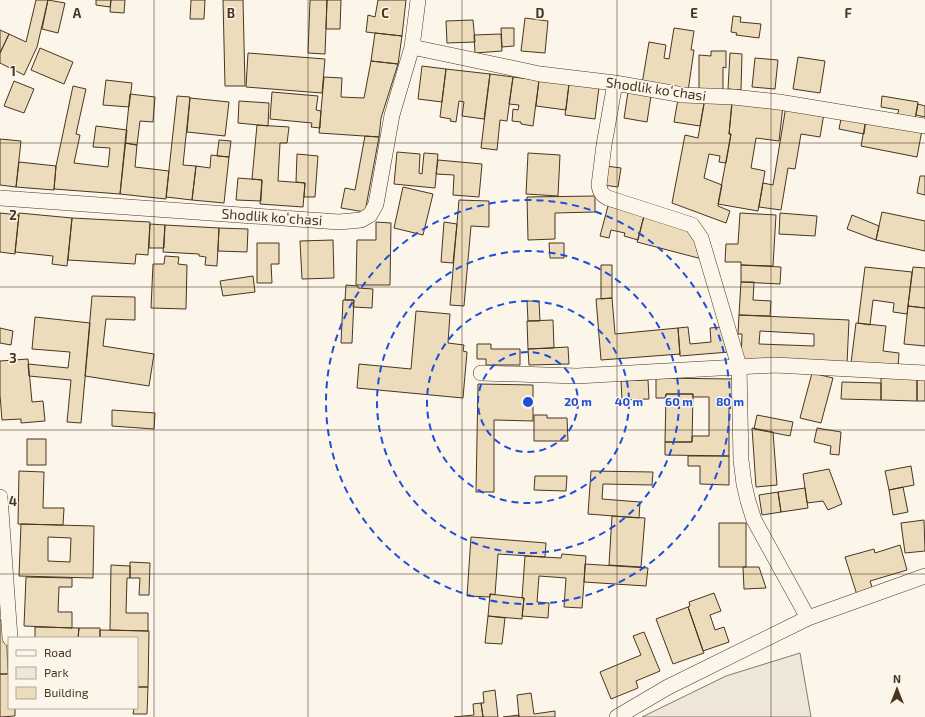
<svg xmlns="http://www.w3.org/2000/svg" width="925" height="717" font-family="'Exo 2',sans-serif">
	<rect width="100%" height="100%" fill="#fbf6e9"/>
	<path fill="#ede6d9" stroke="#887966" d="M 800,653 L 811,717 L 642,717 L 726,676 Z"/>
	<path fill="#ecdcbc" stroke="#4a3520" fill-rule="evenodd" d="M 36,0 L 48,0 L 37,47 L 24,75 L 0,63 L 0,53 L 9,34 L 26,42 Z
		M 48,0 L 65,3 L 58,33 L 42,29 Z
		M 96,0 L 111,0 L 110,7 L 96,5 Z
		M 111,0 L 125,0 L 124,13 L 110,12 Z
		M 191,0 L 205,0 L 204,19 L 190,19 Z
		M 223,0 L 243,0 L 245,86 L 225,86 Z
		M 310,0 L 327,0 L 325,54 L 308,53 Z
		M 327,0 L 341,0 L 340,29 L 326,29 Z
		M 378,0 L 406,0 L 402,36 L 366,32 L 368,15 L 375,17 Z
		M 733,16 L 741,17 L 740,22 L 761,24 L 759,38 L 736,35 L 737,33 L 731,32 Z
		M 525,18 L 548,21 L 545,53 L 521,51 Z
		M 473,20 L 475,42 L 447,43 L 446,21 Z
		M 501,28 L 514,28 L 514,46 L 502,47 Z
		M 674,28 L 694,31 L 691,50 L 694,50 L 688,91 L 642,84 L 649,42 L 666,45 L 664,58 L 669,59 Z
		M 0,30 L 9,34 L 0,53 Z
		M 375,33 L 402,36 L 398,64 L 371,61 Z
		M 501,34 L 502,51 L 475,53 L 474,35 Z
		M 40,48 L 73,62 L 64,84 L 31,70 Z
		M 711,51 L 726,51 L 726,68 L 723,67 L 723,91 L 699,91 L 699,55 L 711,56 Z
		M 248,53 L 325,59 L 322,93 L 246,87 Z
		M 730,53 L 742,54 L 741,90 L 728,89 Z
		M 798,57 L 825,61 L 820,93 L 793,89 Z
		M 755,58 L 778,60 L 775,89 L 752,87 Z
		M 371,61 L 398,64 L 381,118 L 379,137 L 319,133 L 324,77 L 342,78 L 341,97 L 364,98 Z
		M 422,66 L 446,69 L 442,102 L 418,99 Z
		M 446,69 L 490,74 L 484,119 L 462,116 L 464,102 L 459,101 L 456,122 L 450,121 L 451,119 L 440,117 Z
		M 490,74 L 513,77 L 507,121 L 500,120 L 497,150 L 481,148 Z
		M 513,77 L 539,80 L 533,126 L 521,124 L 521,122 L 512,121 L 513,109 L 518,110 L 519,105 L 509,104 Z
		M 106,80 L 132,83 L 129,107 L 103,105 Z
		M 539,80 L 569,84 L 566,110 L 536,106 Z
		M 14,81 L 34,89 L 24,113 L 4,106 Z
		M 569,84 L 599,87 L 595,119 L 565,115 Z
		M 73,86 L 86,89 L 76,134 L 80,135 L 74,163 L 108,167 L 110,148 L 93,147 L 96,126 L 127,130 L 120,194 L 54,189 L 56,166 Z
		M 272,92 L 318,96 L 316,110 L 321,111 L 320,128 L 311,127 L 312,123 L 270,119 Z
		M 628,92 L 651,96 L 647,122 L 624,118 Z
		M 130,94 L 155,97 L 153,122 L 140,121 L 137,145 L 125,143 Z
		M 177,96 L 190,97 L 183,165 L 196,166 L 192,200 L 166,197 Z
		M 882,96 L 918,102 L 915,119 L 897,115 L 899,110 L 881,107 Z
		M 190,98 L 229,102 L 225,136 L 187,132 Z
		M 678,99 L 704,103 L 700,126 L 674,122 Z
		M 705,99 L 732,104 L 729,134 L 731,134 L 726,163 L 719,162 L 720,156 L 709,154 L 704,178 L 722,185 L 718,206 L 730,211 L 726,223 L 672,203 L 685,135 L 698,138 Z
		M 239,101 L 269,103 L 268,126 L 238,123 Z
		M 732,101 L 783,106 L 779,141 L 756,138 L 751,168 L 765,171 L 758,211 L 718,204 L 731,134 L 729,134 Z
		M 918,104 L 925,106 L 925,117 L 916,115 Z
		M 786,106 L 824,113 L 820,137 L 801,134 L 795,169 L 788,168 L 781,210 L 759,207 L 763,183 L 773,185 Z
		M 842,114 L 866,119 L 864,134 L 839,129 Z
		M 866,119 L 922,130 L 917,157 L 861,146 Z
		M 257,125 L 289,127 L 287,143 L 280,143 L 278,181 L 305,183 L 303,207 L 260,204 L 262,180 L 252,179 Z
		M 365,136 L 379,137 L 365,212 L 341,208 L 345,188 L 355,190 Z
		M 0,139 L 21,141 L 16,187 L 0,185 Z
		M 219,140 L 231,141 L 229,157 L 217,156 Z
		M 125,143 L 137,145 L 135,167 L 169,171 L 166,199 L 120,194 Z
		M 397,152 L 420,154 L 419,173 L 422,174 L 424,153 L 438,154 L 435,188 L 394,184 Z
		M 528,153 L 560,155 L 558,196 L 526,194 Z
		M 297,154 L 318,156 L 315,197 L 304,197 L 305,183 L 296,182 Z
		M 211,155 L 229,157 L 224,203 L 192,200 L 196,166 L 210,168 Z
		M 438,160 L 482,164 L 479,197 L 453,195 L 454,175 L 436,174 Z
		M 19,162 L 56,166 L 54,190 L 16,187 Z
		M 606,166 L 621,168 L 618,187 L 603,185 Z
		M 920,176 L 925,176 L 925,195 L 917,193 Z
		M 238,178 L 262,180 L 261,201 L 236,200 Z
		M 403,187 L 433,194 L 423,235 L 394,228 Z
		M 595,196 L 595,212 L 555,213 L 555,239 L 528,240 L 527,197 Z
		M 459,200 L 489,201 L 489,227 L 471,226 L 464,306 L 450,305 Z
		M 608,206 L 644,216 L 638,240 L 624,236 L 625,233 L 611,230 L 609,238 L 600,236 Z
		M 882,212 L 925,221 L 925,251 L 876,240 Z
		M 0,213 L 19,215 L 15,254 L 0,252 Z
		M 19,213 L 72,218 L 67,266 L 52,264 L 53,256 L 15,252 Z
		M 740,213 L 776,215 L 773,266 L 741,265 L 741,262 L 725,262 L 726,244 L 738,244 Z
		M 780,213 L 817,216 L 815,236 L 779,234 Z
		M 852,215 L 879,226 L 876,240 L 847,229 Z
		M 644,216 L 694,228 L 702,259 L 637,242 Z
		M 72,218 L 150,222 L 148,255 L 136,254 L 135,264 L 68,260 Z
		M 376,222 L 391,223 L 390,285 L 356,285 L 357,240 L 376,240 Z
		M 444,222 L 457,224 L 453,263 L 441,262 Z
		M 150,224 L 165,225 L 164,248 L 149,248 Z
		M 165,225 L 219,228 L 217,266 L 205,265 L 206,257 L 199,256 L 199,254 L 163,252 Z
		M 219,228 L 248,229 L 247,252 L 218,251 Z
		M 333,240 L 334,278 L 302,279 L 300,241 Z
		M 257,243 L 279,243 L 279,264 L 271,264 L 272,283 L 257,283 Z
		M 549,243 L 564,243 L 564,258 L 550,258 Z
		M 165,256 L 179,257 L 178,264 L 187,265 L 186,309 L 151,308 L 153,264 L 164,264 Z
		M 601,265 L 612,265 L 612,298 L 601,299 Z
		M 741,265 L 781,267 L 780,284 L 741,282 Z
		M 865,267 L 912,272 L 907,314 L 893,312 L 894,303 L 873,300 L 870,325 L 858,323 Z
		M 913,267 L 925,268 L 925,308 L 908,306 Z
		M 253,276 L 255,292 L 223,296 L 220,281 Z
		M 741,282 L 754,282 L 753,300 L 771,301 L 770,316 L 739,315 Z
		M 346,285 L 358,286 L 358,288 L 373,289 L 372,308 L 353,307 L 354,300 L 345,300 Z
		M 92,296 L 135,297 L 135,320 L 106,319 L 103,346 L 154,354 L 149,386 L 85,376 Z
		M 612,298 L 615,334 L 678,328 L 680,354 L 601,360 L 596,299 Z
		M 343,300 L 354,300 L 352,343 L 341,343 Z
		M 527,301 L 539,301 L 540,321 L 528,321 Z
		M 908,306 L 925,308 L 925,346 L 904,344 Z
		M 416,311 L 450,314 L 448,343 L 464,345 L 463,351 L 467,352 L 463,398 L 357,388 L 359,364 L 411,369 Z
		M 739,315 L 849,320 L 847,364 L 741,361 L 742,334 L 738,334 ZM 760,331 L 814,334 L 814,346 L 759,344 Z
		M 35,317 L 90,323 L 81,423 L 67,422 L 71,380 L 29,376 L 28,364 L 68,368 L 70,352 L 32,349 Z
		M 553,320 L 554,348 L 528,349 L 527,321 Z
		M 856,323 L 886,326 L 883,351 L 899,353 L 898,368 L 851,363 Z
		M 688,327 L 690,344 L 711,342 L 710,328 L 722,327 L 729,352 L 680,356 L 678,328 Z
		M 0,328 L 13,331 L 11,345 L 0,343 Z
		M 477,344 L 491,344 L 491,349 L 520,349 L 520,365 L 486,365 L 486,359 L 477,359 Z
		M 568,347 L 569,364 L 529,365 L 528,349 Z
		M 28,359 L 32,402 L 43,401 L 45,421 L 21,423 L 21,419 L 2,420 L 0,395 L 0,361 Z
		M 812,373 L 833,378 L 821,423 L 800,418 Z
		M 656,378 L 733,379 L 733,397 L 729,397 L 729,456 L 665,455 L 665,442 L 692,442 L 692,436 L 709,436 L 709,397 L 693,397 L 693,394 L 666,394 L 665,398 L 656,398 Z
		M 881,378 L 917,379 L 917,401 L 881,400 Z
		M 917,379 L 925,379 L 925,401 L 917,401 Z
		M 648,380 L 649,399 L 622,400 L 621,381 Z
		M 842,382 L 881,383 L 881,400 L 841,399 Z
		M 478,384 L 533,385 L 533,421 L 494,420 L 494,492 L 476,492 Z
		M 666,394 L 693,394 L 692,442 L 665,442 Z
		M 112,410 L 155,413 L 154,429 L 112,426 Z
		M 534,415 L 547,415 L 547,418 L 567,418 L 568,441 L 534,441 Z
		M 757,415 L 793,422 L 790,436 L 754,429 Z
		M 752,428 L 773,432 L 777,485 L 756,487 Z
		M 817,428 L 841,432 L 839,455 L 830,454 L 831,446 L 814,442 Z
		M 27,439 L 46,439 L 46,465 L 27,465 Z
		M 688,456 L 729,456 L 729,485 L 700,484 L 700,466 L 688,466 Z
		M 911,466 L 914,485 L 889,490 L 885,471 Z
		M 829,469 L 842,504 L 828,510 L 823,501 L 807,503 L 803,474 Z
		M 19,471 L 44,472 L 43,508 L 64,508 L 63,525 L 18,524 Z
		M 591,471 L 653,472 L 652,485 L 603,484 L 602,499 L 640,502 L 639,518 L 588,514 Z
		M 535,476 L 567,476 L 566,491 L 534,490 Z
		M 903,487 L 908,512 L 893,515 L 889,490 Z
		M 805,488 L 808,508 L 781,512 L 778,492 Z
		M 778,492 L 781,512 L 762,515 L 759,495 Z
		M 612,516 L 645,518 L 641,567 L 609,565 Z
		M 924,520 L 925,551 L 905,553 L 901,523 Z
		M 719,523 L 746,523 L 746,567 L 719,567 Z
		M 21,524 L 94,526 L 93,578 L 19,576 ZM 48,537 L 71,538 L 70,562 L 48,561 Z
		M 471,537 L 546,543 L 545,557 L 498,554 L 495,595 L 490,594 L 490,597 L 467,596 Z
		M 900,545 L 907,570 L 870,581 L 873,590 L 857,595 L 845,557 L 874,549 L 875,553 Z
		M 562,554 L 586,556 L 582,608 L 564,607 L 566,578 L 539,576 L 537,602 L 549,603 L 548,618 L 522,616 L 524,598 L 522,598 L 525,556 L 561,558 Z
		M 130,562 L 150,563 L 149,595 L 139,595 L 140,578 L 130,578 Z
		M 585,564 L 648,568 L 646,586 L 584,582 Z
		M 111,565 L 130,566 L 130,578 L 127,578 L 126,613 L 148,613 L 148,631 L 110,630 Z
		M 743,567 L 759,567 L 766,588 L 744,589 Z
		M 26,577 L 72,578 L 72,587 L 59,587 L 58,612 L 72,612 L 72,628 L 24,626 Z
		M 714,593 L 721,611 L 710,615 L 715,630 L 724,627 L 729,642 L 703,651 L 688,607 L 690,606 L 689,602 Z
		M 490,594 L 524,598 L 522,619 L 488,616 Z
		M 688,607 L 704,653 L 673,664 L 656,619 Z
		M 488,616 L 505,618 L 502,644 L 485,643 Z
		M 0,620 L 6,620 L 8,674 L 0,674 Z
		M 35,627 L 79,628 L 78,638 L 35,638 Z
		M 79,628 L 100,628 L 100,638 L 78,638 Z
		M 100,630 L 149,631 L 148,687 L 137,687 L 137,638 L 100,638 Z
		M 644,632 L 660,671 L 636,681 L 638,688 L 611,699 L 600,672 L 641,655 L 633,636 Z
		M 0,674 L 9,674 L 9,708 L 15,708 L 15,716 L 0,717 Z
		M 137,687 L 148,687 L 147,714 L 133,714 L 134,708 L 137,708 Z
		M 495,690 L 498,717 L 483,717 L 481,703 L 484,703 L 483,692 Z
		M 531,693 L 534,714 L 555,711 L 555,717 L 519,717 L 517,695 Z
		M 481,703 L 483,717 L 454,717 L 474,715 L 473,704 Z
		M 519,715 L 519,717 L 503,717 Z"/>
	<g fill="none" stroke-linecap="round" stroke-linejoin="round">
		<g stroke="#4a3520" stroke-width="16">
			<path id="street" d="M 412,47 L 540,74 L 615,83 L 683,95 L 733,97 L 779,102 L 925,126
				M 615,83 L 604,145 L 599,185 C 600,192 602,195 608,198 L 692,225 L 701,238 L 739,366 L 741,460 L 744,484 L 748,501 L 754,520 L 808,618
				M 0,198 L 339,222 L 361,220 L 370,215 L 376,204 L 392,115 L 412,47 L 418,0
				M 481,373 L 577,376 L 775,365 L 925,373
				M 0,497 L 10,638
				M 617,717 L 668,687 L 808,618 L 925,576"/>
		</g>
		<use href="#street" stroke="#fbf6e9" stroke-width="15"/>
	</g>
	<path fill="none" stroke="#4a3520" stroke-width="1" stroke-opacity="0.55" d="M 154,0 L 154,717M 308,0 L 308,717M 462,0 L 462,717M 617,0 L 617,717M 771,0 L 771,717M 0,143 L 925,143M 0,287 L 925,287M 0,430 L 925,430M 0,574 L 925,574"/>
	<g fill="none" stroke="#1d4ed8" stroke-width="2" stroke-dasharray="7 5">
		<circle cx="528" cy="402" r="50"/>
		<circle cx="528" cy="402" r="101"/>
		<circle cx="528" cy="402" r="151"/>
		<circle cx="528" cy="402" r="202"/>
	</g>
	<g text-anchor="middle" stroke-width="3" stroke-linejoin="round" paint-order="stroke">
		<g font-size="14" fill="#4a3520" stroke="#fbf6e9">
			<text transform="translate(656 89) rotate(8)" y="5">Shodlik koʻchasi</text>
			<text transform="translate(272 217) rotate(4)" y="5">Shodlik koʻchasi</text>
		</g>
	</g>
	<g font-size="13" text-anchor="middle" font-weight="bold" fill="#4a3520" stroke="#fbf6e9" stroke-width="3" stroke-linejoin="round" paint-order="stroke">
		<text x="77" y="18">A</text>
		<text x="231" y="18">B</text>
		<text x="385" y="18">C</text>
		<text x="540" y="18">D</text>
		<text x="694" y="18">E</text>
		<text x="848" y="18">F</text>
		<text x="13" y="76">1</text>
		<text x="13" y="220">2</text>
		<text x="13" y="363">3</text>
		<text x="13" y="506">4</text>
	</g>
	<circle cx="528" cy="402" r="6" fill="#1d4ed8" stroke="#fbf6e9" stroke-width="2"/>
	<g font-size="12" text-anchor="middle" font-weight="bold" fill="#1d4ed8" stroke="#fbf6e9" stroke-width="3" stroke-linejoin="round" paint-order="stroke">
		<text x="578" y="406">20 m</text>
		<text x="629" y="406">40 m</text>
		<text x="679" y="406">60 m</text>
		<text x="730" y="406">80 m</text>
	</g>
	<rect x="8" y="637" width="130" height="72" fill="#fbf6e9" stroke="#b4a999"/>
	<rect x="16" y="650" width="20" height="6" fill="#fbf6e9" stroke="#b4a999"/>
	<text x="44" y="657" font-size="12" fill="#4a3520">Road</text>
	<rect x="16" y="667" width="20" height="12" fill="#ede6d9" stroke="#b4a999"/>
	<text x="44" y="677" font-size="12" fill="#4a3520">Park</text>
	<rect x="16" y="687" width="20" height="12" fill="#ecdcbc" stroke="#b4a999"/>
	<text x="44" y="697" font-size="12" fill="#4a3520">Building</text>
	<g transform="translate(897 689)" stroke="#fbf6e9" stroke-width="3" paint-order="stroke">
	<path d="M0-3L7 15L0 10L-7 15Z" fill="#4a3520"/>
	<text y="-6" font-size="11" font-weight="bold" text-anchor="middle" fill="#4a3520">N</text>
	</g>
</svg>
